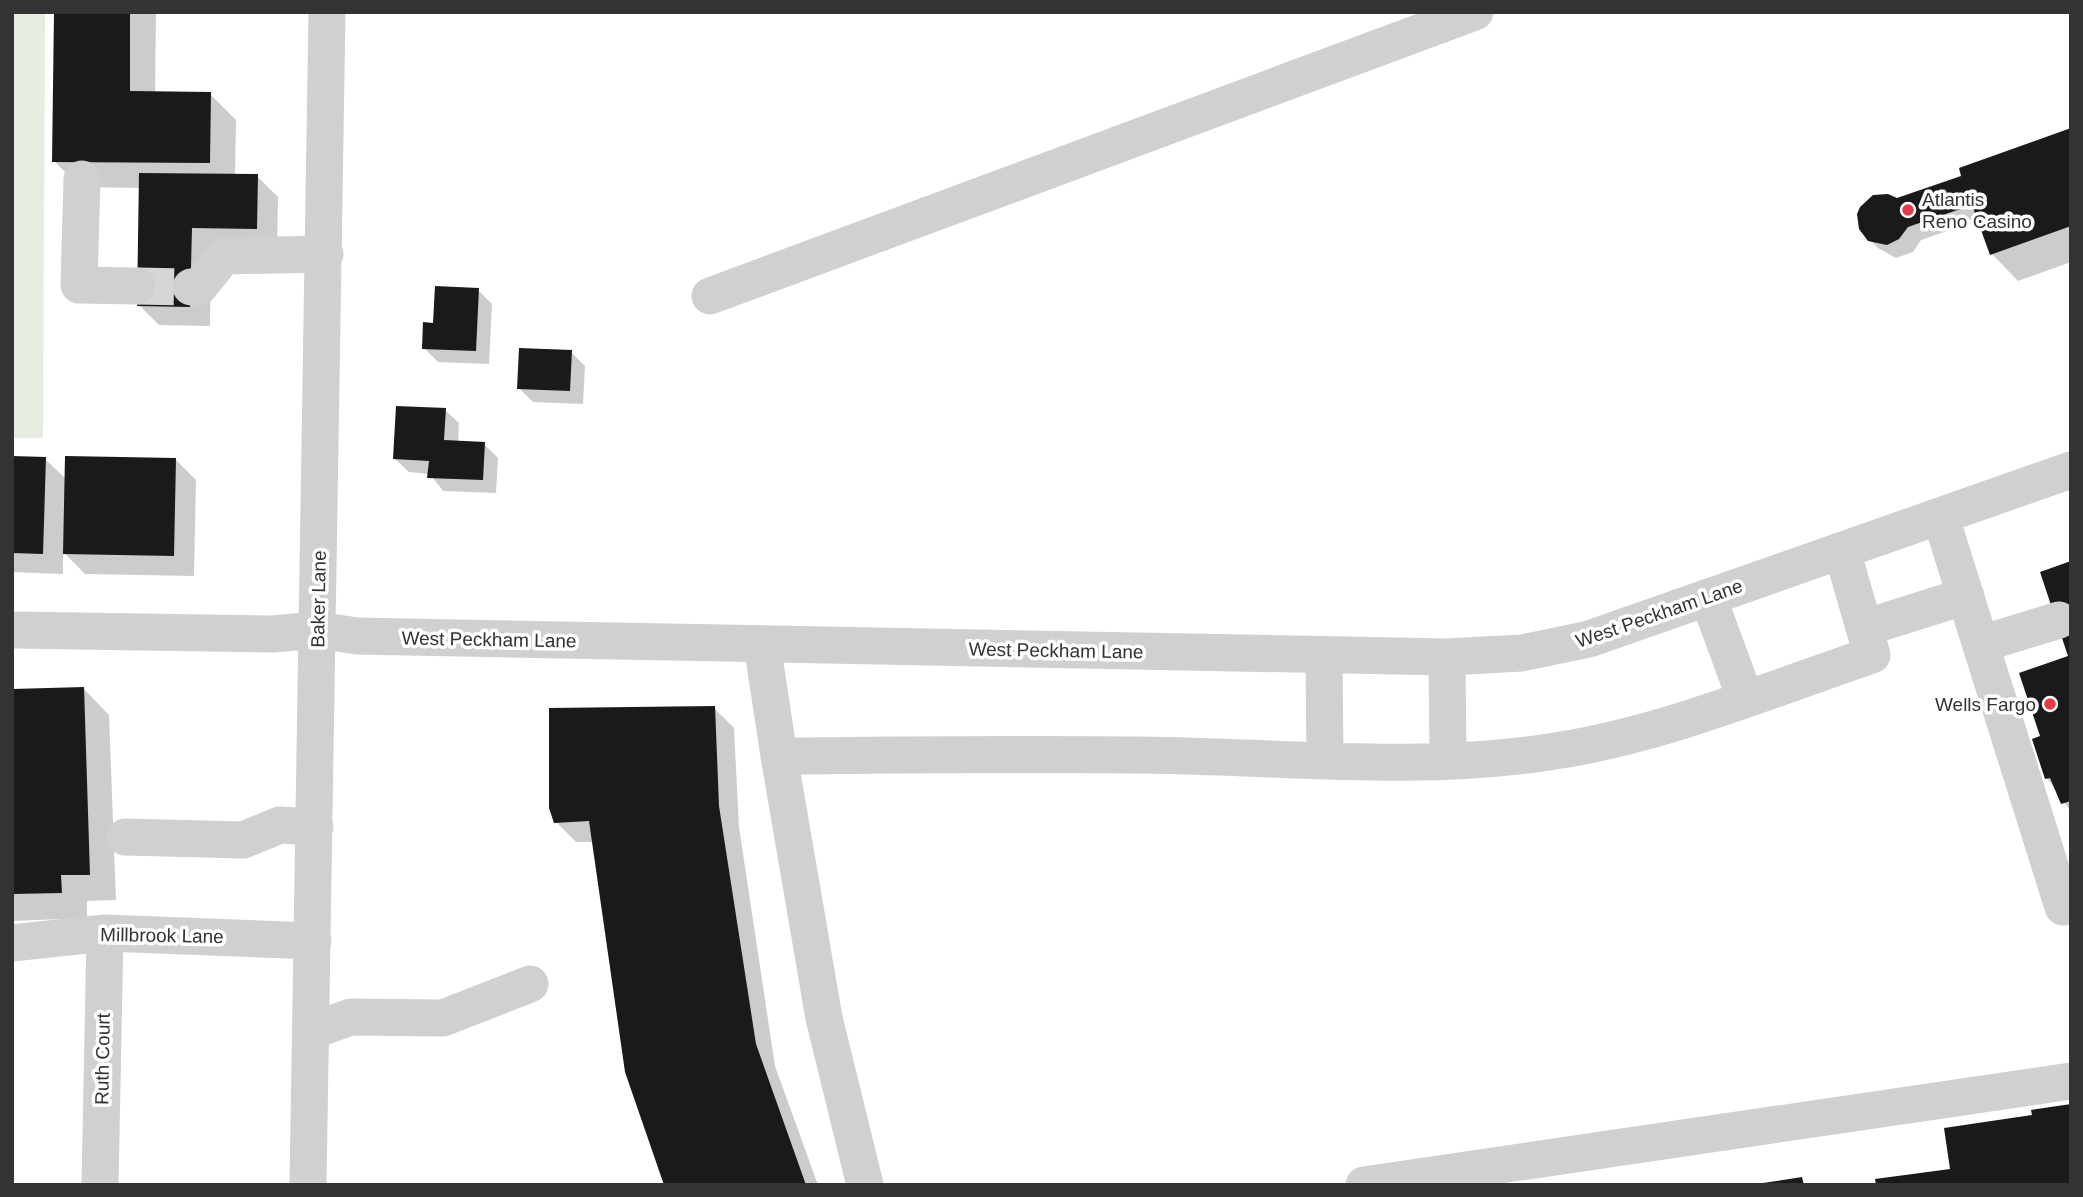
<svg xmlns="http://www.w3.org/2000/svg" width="2083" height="1197" font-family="Arial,sans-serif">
	<rect width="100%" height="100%" fill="#fff"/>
	<path fill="#e6ecdf" d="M 12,12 L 45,12 L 43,438 L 12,438 Z"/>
	<path fill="#0003" d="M 56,12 L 156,12 L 155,93 L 210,94 L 236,120 L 235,176 L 257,176 L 278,197 L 277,249 L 211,248 L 210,326 L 159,325 L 139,305 L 140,188 L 80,187 L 54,161 Z
		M 2071,130 L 2071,262 L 2018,281 L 1992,254 L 1979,220 L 1921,240 L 1913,252 L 1896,258 L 1878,248 L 1864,234 L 1897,199 L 1964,177 Z
		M 478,290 L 492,304 L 489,364 L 438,362 L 424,348 L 435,325 Z
		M 571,352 L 585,366 L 583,404 L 533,402 L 519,388 Z
		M 445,410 L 459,423 L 458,443 L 484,444 L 498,458 L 496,493 L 443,491 L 430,474 L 409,472 L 395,459 Z
		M 12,458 L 45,459 L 66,479 L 175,459 L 196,480 L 194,576 L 85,574 L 63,552 L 63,574 L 12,572 Z
		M 2071,563 L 2071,812 L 2047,778 L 2043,737 L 2070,657 Z
		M 83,688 L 109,715 L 116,900 L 87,901 L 87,918 L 12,921 L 12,691 Z
		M 714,708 L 734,728 L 739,827 L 775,1066 L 818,1185 L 666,1185 L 593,842 L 576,842 L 556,822 Z"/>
	<path fill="#1a1a1a" d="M 54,12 L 130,12 L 130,91 L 211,92 L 210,163 L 52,162 Z
		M 2071,128 L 2071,226 L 1990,255 L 1972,205 L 1908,227 L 1899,239 L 1887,245 L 1868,241 L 1859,229 L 1857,214 L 1860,207 L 1873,195 L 1888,194 L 1897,198 L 1961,176 L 1959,168 Z
		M 139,173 L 258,174 L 257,229 L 192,228 L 190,307 L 137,306 Z
		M 435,286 L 479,288 L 476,351 L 422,349 L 423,322 L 433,323 Z
		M 519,348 L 572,350 L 570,391 L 517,389 Z
		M 396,406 L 446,408 L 444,440 L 485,442 L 483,480 L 427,478 L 429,461 L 393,459 Z
		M 12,456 L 46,457 L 43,554 L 12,553 Z
		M 65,456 L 176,458 L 174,556 L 63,554 Z
		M 2071,561 L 2071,801 L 2061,804 L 2050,778 L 2045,779 L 2032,739 L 2040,736 L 2019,673 L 2068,656 L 2040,572 Z
		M 84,687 L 90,875 L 61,875 L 62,893 L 12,894 L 12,689 Z
		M 715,706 L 719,806 L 756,1044 L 806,1185 L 664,1185 L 625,1072 L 589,821 L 554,823 L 549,808 L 549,708 Z
		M 2071,1104 L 2071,1185 L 1876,1185 L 1875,1179 L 1950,1169 L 1944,1128 L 2032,1115 L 2031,1110 Z
		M 1802,1177 L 1804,1185 L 1763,1185 L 1763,1183 Z"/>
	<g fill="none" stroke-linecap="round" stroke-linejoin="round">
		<path stroke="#d6d6d6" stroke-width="37" stroke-dasharray="37 18" stroke-linecap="butt" d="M 137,286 L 191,287"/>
		<path stroke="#d0d0d0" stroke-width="37" d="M 82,179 L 79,285 L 137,286
			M 191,287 L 199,287 L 224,256 L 325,254
			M 710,296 L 1475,12
			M 1941,518 L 2063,907 L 2071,904
			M 1708,597 L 1745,698
			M 1864,628 L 1966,596
			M 12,630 L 273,634 L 318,630 L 357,636 L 1447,657 L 1522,653 L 1589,639 L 2071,470
			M 762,644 L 779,756 C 915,755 1050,753 1186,756 C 1303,759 1425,770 1542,753 C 1655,738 1763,692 1872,655 L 1842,551
			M 1981,644 L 2059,620
			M 1324,655 L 1325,760
			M 1447,657 L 1448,760
			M 779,756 L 824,1018 L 865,1185
			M 125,837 L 243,840 L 280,825 L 315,827
			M 12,943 L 105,933 L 313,941
			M 311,1031 L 351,1017 L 443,1018 L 530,984
			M 100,1185 L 105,933
			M 308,1185 L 327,12
			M 1364,1185 L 2071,1081"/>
	</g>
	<g fill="#e63946" stroke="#fff" stroke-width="2.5">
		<circle cx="1908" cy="210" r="7"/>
		<circle cx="2050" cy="704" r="7"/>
	</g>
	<g text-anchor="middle" stroke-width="7" stroke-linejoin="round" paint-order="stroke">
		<g font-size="19" fill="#333" stroke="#fff" text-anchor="start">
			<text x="1922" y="206">Atlantis<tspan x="1922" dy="22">Reno Casino</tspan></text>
			<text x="2036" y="711" text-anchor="end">Wells Fargo</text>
		</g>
		<g font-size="19" fill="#333" stroke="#fff">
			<text transform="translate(318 599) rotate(-89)" y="7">Baker Lane</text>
			<text transform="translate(1659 613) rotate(-19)" y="7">West Peckham Lane</text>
			<text transform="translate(489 639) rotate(1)" y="7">West Peckham Lane</text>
			<text transform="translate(1056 650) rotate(1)" y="7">West Peckham Lane</text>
			<text transform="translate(162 935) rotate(1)" y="7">Millbrook Lane</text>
			<text transform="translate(102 1059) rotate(-89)" y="7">Ruth Court</text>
		</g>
	</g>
	<rect width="2083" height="1197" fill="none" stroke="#333333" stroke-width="28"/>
</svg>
